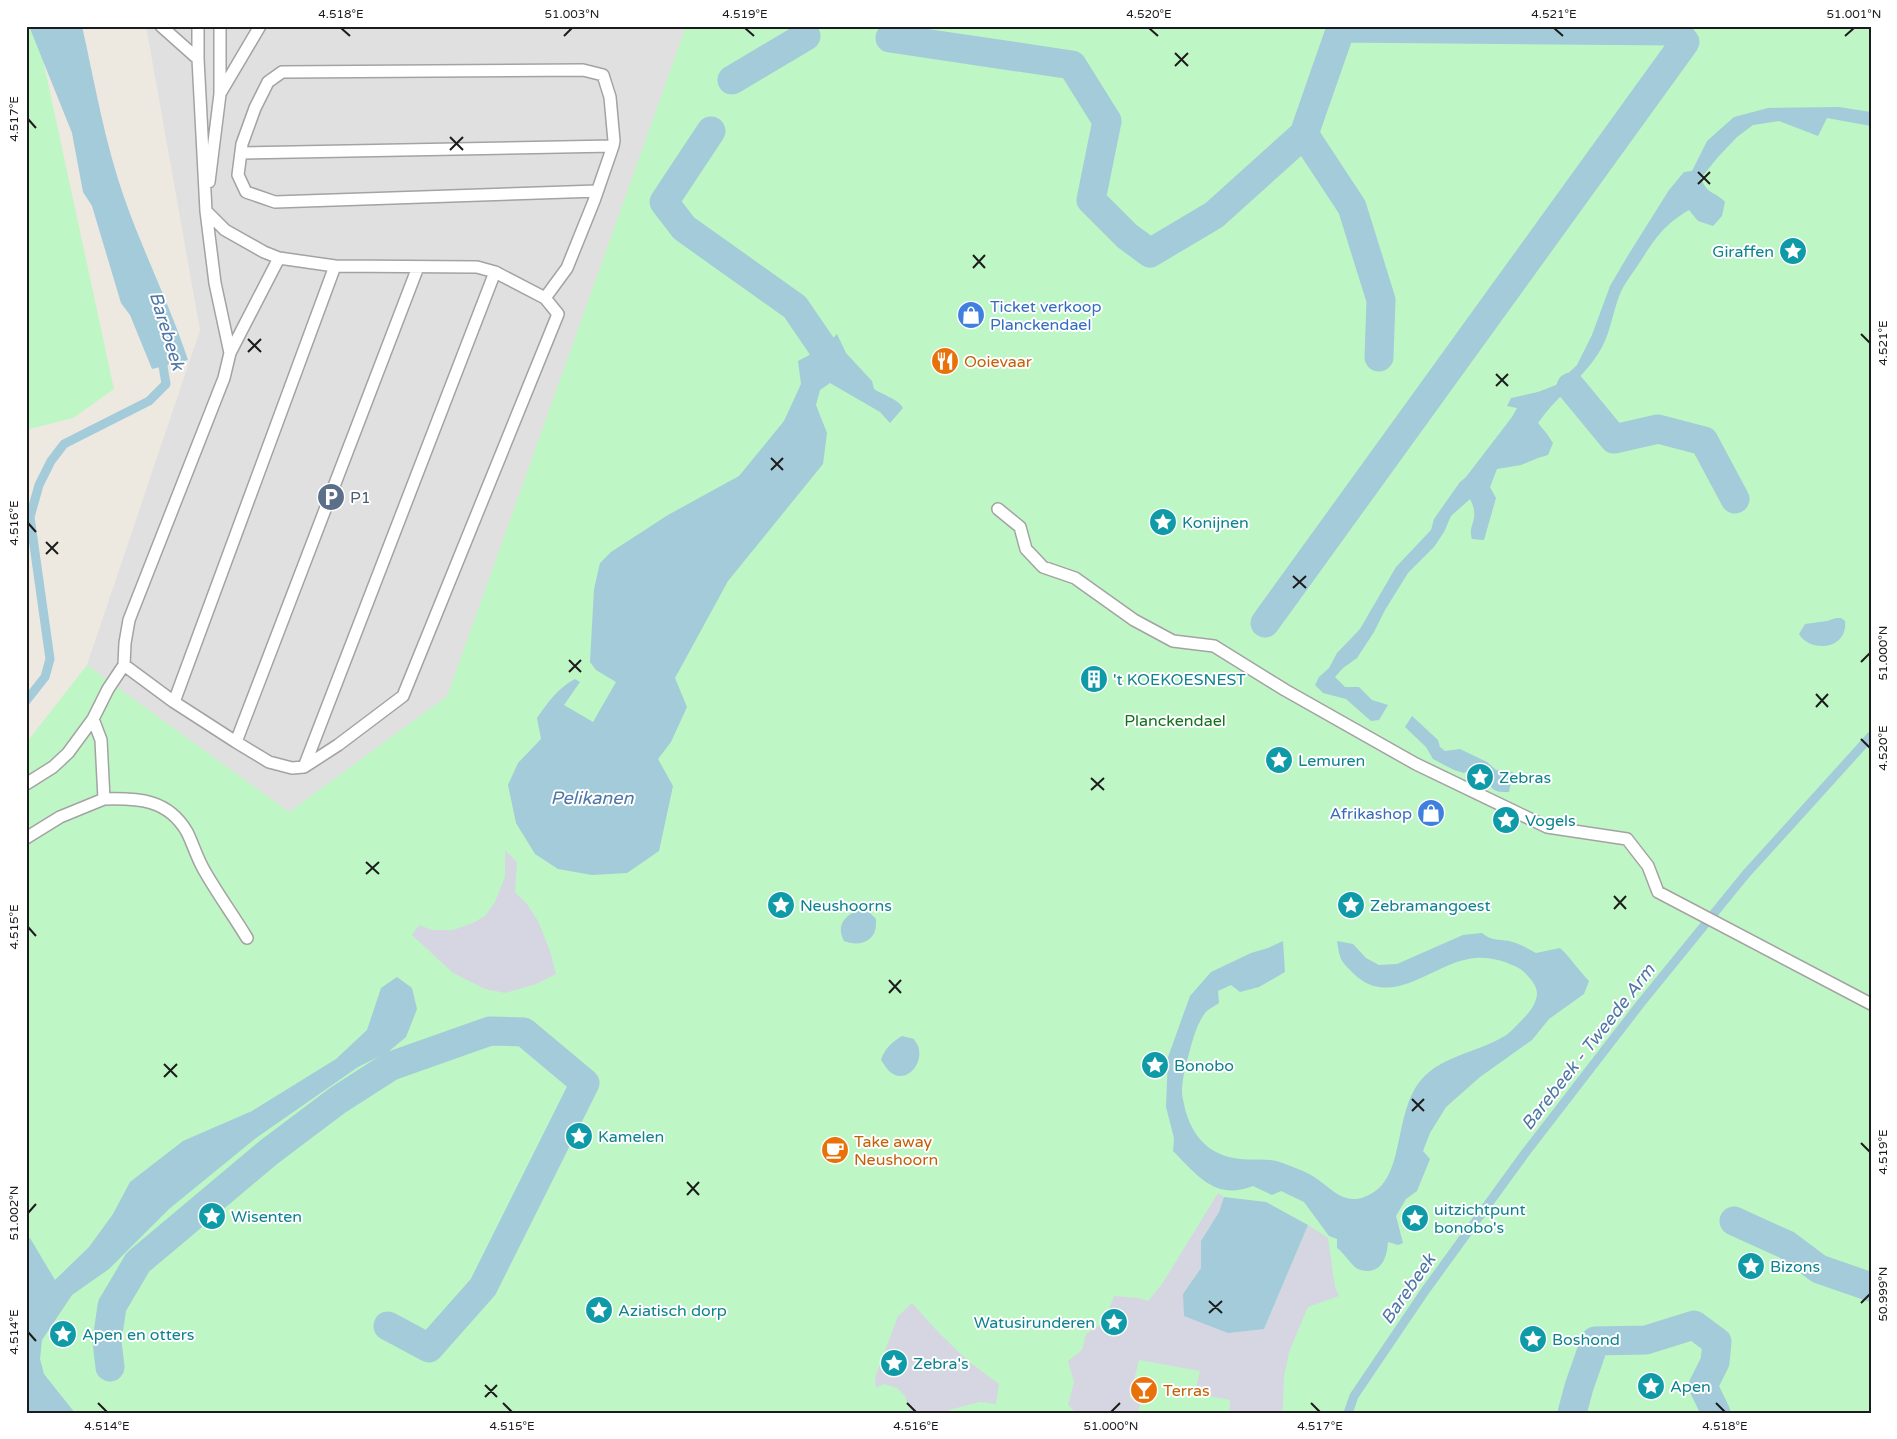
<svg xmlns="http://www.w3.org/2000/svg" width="1897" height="1439" font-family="'Varela Round',sans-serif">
	<rect width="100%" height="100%" fill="#ede9e1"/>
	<path fill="#bff6c5" d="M 26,26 L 29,26 L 42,55 L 114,389 L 73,418 L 26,430 Z
		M 686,26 L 1871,26 L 1871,1413 L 26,1413 L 26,743 L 87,665 L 289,811 L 447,696 Z"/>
	<path fill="#e0e0e0" d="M 146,26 L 686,26 L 447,696 L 289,812 L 87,665 L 200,330 Z"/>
	<path fill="#d6d6e2" d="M 505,850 L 517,862 L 515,892 L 527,904 L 538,921 L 550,951 L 556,974 L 536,984 L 505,993 L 485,989 L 453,973 L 412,935 L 419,925 L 432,930 L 453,930 L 473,923 L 485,916 L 495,902 L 505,877 Z
		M 1218,1193 L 1224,1197 L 1219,1212 L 1201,1241 L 1201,1268 L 1183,1294 L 1264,1329 L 1308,1225 L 1328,1238 L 1335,1287 L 1339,1296 L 1308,1307 L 1289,1352 L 1284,1377 L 1283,1408 L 1280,1413 L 1229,1413 L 1230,1400 L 1209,1396 L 1209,1394 L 1195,1391 L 1200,1371 L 1139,1360 L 1130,1398 L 1141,1401 L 1138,1413 L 1076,1413 L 1068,1405 L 1074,1382 L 1068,1361 L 1082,1350 L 1086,1334 L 1104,1322 L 1114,1296 L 1139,1298 L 1148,1301 L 1162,1284 Z
		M 912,1303 L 939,1333 L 968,1361 L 999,1384 L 996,1404 L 980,1402 L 949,1410 L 946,1413 L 911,1413 L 905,1396 L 897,1388 L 884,1384 L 876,1388 L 875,1377 L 898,1316 Z"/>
	<path fill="#a3cbd9" d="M 29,26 L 82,26 C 95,84 105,144 125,200 C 144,254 170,305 188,360 L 152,369 L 130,315 L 121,303 L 92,206 L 83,192 L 72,133 Z
		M 1839,107 L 1871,112 L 1871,126 L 1827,118 L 1818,136 L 1779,121 L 1753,125 L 1737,137 L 1718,157 L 1701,178 C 1707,195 1715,191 1725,202 L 1722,216 L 1713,226 L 1698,221 L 1689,210 C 1662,226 1655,239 1638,265 C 1632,274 1624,284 1620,294 C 1612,314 1610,336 1598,354 C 1581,380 1555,398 1538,423 L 1547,434 L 1553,443 L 1548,455 L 1538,458 L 1521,465 L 1497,469 L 1490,487 L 1496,498 L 1484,540 L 1472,539 C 1467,524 1481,520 1470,499 L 1451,516 L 1444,532 L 1434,547 L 1408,573 L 1385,610 L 1374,632 L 1357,658 L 1343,668 L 1335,677 L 1345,687 L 1359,687 L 1372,700 L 1388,705 L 1379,720 L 1371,721 L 1346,699 L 1323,693 L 1315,685 L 1319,677 L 1329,668 L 1337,653 L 1360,629 L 1396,567 L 1431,530 L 1434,519 L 1460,482 L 1466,477 L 1512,417 L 1517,408 L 1507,406 L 1511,398 L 1538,392 L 1556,385 L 1577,365 L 1592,335 L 1610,286 L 1627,257 L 1669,190 L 1684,172 L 1692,171 L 1707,141 L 1734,117 L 1768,108 Z
		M 837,334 L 846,353 L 872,381 L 874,389 C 883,395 898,399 903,408 L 890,423 L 880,412 L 830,383 L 820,390 L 816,405 L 827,433 L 823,464 L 728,581 L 675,678 L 687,707 L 671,742 L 658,759 L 673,786 L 659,851 L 627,873 L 592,875 L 558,869 L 535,854 L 516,823 L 508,785 L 518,763 L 541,739 L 537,718 C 548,702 558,688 575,679 L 580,682 L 564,705 L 593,722 L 616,682 L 596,670 L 590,662 L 594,589 L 600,563 L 611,552 L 668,515 L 739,476 L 784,421 L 801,384 L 798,361 L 823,348 Z
		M 1836,618 L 1841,618 L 1845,621 C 1848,650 1810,653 1799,634 L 1805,624 L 1827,621 Z
		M 1412,716 L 1438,740 L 1440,747 L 1445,751 L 1460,749 L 1487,762 L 1496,770 L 1513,772 L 1509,792 C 1486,793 1494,784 1481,774 C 1478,772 1473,771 1470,769 L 1464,773 L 1454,770 L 1433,759 L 1426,747 L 1405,727 Z
		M 858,910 L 868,911 L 876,919 C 876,922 876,928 875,931 C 870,944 856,946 844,941 C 836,926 844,916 858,910 Z
		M 1482,933 C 1491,941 1498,939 1509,941 C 1519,943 1527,948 1536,953 L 1560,948 C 1571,958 1578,970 1589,981 L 1584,994 L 1549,1019 L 1532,1040 L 1480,1077 L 1446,1107 L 1430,1133 L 1423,1151 L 1430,1159 L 1417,1191 L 1406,1199 L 1396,1216 L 1403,1243 L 1398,1245 L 1388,1242 C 1387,1256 1383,1270 1368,1271 C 1364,1271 1359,1270 1356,1268 C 1349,1262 1344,1253 1337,1248 L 1337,1239 L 1329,1236 L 1304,1202 L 1281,1191 L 1272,1195 L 1253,1186 C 1215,1201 1197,1175 1173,1151 L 1174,1138 L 1166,1107 L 1168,1057 L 1190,996 L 1211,972 L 1251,953 L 1268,948 L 1283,941 L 1285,972 L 1259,987 L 1240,992 L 1231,985 L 1218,991 L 1219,1003 C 1215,1006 1208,1009 1205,1013 C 1196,1025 1192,1043 1188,1057 C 1185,1068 1182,1081 1182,1092 C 1182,1097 1184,1103 1185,1109 C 1192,1134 1206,1153 1234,1158 C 1252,1162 1266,1156 1285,1164 C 1293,1167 1302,1170 1309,1174 C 1333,1187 1344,1211 1374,1192 C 1407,1171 1392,1103 1428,1073 C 1449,1055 1479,1051 1503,1037 C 1509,1034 1514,1028 1519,1023 C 1527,1015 1536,1006 1537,994 C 1537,985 1530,978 1524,972 C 1519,967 1512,965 1505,962 C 1495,959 1486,957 1475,958 C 1435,961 1393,1011 1354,974 C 1340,960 1340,960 1337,941 L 1353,944 L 1366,958 L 1379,965 L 1397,964 L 1463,935 Z
		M 397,977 L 412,988 L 417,1009 L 406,1037 L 388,1052 L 358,1067 L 256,1138 L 169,1209 L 109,1269 L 72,1295 L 42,1340 L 40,1359 L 44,1374 L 75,1413 L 26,1413 L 26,1240 L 30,1238 L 55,1280 L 89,1247 L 113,1214 L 130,1182 L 183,1141 L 252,1111 L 336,1059 L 367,1030 L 381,988 Z
		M 902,1036 L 914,1039 C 916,1043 919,1046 919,1050 C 922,1067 904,1085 889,1071 C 886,1068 884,1064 881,1060 C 885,1048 891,1043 902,1036 Z
		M 1224,1197 L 1266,1202 L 1308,1225 L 1264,1329 L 1228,1333 L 1184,1316 L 1183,1294 L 1201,1268 L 1201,1241 L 1219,1212 Z"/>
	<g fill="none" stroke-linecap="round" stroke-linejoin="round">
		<path stroke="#a3cbd9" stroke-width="9" d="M 26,701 L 45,677 L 50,659 L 30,517 L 39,485 L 51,461 L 64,444 L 149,401 L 166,384 L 161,354
			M 1348,1413 L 1354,1396 L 1425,1291 L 1526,1152 L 1641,1003 L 1746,874 L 1871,736"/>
		<path stroke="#a3cbd9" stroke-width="29" d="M 890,38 L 1072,65 L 1107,121 L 1091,200 L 1127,236 L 1150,253 L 1214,215 L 1304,134
			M 732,80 L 806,36
			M 711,131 L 664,202 L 684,228 L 795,307 L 823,348
			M 1571,387 L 1614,439 L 1658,429 L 1704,441 L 1735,499
			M 1265,623 L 1685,42 L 1676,31 L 1341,28 L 1304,134 L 1352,207 L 1381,300 L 1379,357
			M 1734,1221 L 1787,1245 L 1819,1269 L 1871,1287
			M 110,1367 L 107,1341 L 112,1306 L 138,1262 L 269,1152 L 338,1100 L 391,1066 L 490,1031 L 524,1032 L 585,1083 L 483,1287 L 429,1348 L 388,1326
			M 1572,1413 L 1579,1387 L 1595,1341 L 1646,1340 L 1694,1325 L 1717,1342 L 1715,1362 L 1703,1386 L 1716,1413"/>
		<g stroke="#a3a3a3" stroke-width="14">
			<path id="service" d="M 161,26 L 198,59
				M 198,26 L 198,59 L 206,211 L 215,283 L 230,353 L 224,378 L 129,620 L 125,643 L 124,665 L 174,702 L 236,742 L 269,762 L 292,768 L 304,767 L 338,745 L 403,696 L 558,314 L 545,298 L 495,272 L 477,267 L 335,266 L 279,258 L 264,252 L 225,230 L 206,211
				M 221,92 L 260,26
				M 241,153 L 613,146
				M 209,182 L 220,94 L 220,26
				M 545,298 L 567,268 L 594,201 L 613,146 L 614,141 L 610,97 L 603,75 L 583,70 L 282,72 L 268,82 L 255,108 L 242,144 L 238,175 L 246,192 L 275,202 L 597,191
				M 230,353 L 279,258
				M 998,509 L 1020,527 L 1026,549 L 1043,567 L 1075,578 L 1134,620 L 1173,641 L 1214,646 L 1285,690 L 1416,764 L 1547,827 L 1627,839 L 1648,866 L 1658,892 L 1871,1004
				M 174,702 L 335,266
				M 236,742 L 418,267
				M 304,767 L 495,272
				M 26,784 L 53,767 L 68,753 L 93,719 L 108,689 L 124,665
				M 104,799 C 138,798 168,799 187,832 C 193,844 197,858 204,870 C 217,893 233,915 247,938
				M 26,838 L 60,817 L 104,799 L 101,740 L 93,719"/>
		</g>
		<use href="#service" stroke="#fff" stroke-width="11"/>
	</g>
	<path fill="none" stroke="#1c1c1c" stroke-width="2" d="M 341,28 L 350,36M 745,28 L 754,36M 1149,28 L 1158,36M 1554,28 L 1563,36M 564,36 L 572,28M 1845,36 L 1854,28M 1175,53 L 1188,66M 1175,66 L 1188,53M 28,119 L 36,128M 450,137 L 463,150M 450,150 L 463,137M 1698,172 L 1710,184M 1698,184 L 1710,172M 973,255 L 985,268M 973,268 L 985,255M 1861,334 L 1870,343M 248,339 L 261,352M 248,352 L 261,339M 1496,374 L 1508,386M 1496,386 L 1508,374M 771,458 L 783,470M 771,470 L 783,458M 28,523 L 36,532M 46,542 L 58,554M 46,554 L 58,542M 1293,576 L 1306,588M 1293,588 L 1306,576M 569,660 L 581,672M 1861,662 L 1870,653M 569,672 L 581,660M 1816,694 L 1828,707M 1816,707 L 1828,694M 1861,739 L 1870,748M 1091,778 L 1104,790M 1091,790 L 1104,778M 366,862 L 379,874M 366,874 L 379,862M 1614,896 L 1626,909M 1614,909 L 1626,896M 28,927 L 36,936M 889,980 L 901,993M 889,993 L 901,980M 164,1064 L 177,1077M 164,1077 L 177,1064M 1412,1099 L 1424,1111M 1412,1111 L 1424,1099M 1861,1143 L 1870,1152M 687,1182 L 699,1195M 687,1195 L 699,1182M 28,1213 L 36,1204M 1209,1301 L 1222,1313M 1861,1303 L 1870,1294M 1209,1313 L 1222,1301M 28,1332 L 36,1341M 485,1385 L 497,1397M 485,1397 L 497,1385M 98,1403 L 107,1412M 503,1403 L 512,1412M 907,1403 L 916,1412M 1311,1403 L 1320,1412M 1716,1403 L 1725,1412M 1111,1412 L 1120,1403"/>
	<defs>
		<g id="sight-disc" transform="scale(1.4375)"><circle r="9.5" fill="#0f9aa8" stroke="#fff"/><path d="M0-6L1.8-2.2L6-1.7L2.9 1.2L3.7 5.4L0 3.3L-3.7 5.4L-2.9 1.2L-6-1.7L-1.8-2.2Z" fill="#fff"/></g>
		<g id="shop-disc" transform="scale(1.4375)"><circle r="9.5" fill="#3f7fe0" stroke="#fff"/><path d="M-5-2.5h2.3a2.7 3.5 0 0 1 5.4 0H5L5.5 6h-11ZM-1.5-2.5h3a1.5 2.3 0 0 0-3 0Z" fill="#fff"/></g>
		<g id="restaurant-disc" transform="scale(1.4375)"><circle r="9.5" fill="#e8710a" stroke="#fff"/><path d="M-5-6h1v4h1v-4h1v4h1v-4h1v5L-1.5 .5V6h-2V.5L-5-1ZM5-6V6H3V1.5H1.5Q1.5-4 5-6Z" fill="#fff"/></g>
		<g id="parking-disc" transform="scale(1.4375)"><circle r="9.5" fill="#5c6f8a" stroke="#fff"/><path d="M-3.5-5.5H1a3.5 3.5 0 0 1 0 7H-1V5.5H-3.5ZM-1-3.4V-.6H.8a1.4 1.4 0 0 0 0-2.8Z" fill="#fff"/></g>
		<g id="building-disc" transform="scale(1.4375)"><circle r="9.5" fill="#0f9aa8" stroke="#fff"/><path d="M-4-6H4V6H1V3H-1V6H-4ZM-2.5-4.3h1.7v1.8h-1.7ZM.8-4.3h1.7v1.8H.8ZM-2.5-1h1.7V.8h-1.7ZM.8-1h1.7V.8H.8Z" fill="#fff"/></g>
		<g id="cafe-disc" transform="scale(1.4375)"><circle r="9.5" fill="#e8710a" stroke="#fff"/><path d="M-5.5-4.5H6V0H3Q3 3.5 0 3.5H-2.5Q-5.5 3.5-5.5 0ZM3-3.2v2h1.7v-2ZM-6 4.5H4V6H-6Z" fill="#fff"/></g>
		<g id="bar-disc" transform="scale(1.4375)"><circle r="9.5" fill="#e8710a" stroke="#fff"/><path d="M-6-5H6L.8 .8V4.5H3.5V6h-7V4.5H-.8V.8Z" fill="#fff"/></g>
	</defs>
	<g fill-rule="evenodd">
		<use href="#sight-disc" x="1793" y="251"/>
		<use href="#shop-disc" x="971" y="315"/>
		<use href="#restaurant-disc" x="945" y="361"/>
		<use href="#parking-disc" x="331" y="497"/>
		<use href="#sight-disc" x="1163" y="522"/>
		<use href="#building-disc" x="1094" y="679"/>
		<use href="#sight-disc" x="1279" y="760"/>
		<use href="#sight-disc" x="1480" y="777"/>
		<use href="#shop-disc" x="1431" y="813"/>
		<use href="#sight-disc" x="1506" y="820"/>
		<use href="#sight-disc" x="781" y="905"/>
		<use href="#sight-disc" x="1351" y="905"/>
		<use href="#sight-disc" x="1155" y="1065"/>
		<use href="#sight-disc" x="579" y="1136"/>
		<use href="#cafe-disc" x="835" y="1150"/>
		<use href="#sight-disc" x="212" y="1216"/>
		<use href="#sight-disc" x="1415" y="1218"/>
		<use href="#sight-disc" x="1751" y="1266"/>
		<use href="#sight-disc" x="599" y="1310"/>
		<use href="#sight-disc" x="1114" y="1322"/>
		<use href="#sight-disc" x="63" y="1334"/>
		<use href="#sight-disc" x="1533" y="1339"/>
		<use href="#sight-disc" x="894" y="1363"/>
		<use href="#sight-disc" x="1651" y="1386"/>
		<use href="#bar-disc" x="1144" y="1390"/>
	</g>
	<g text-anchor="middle" stroke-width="4" stroke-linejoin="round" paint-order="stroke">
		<g font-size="16" fill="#0d838f" stroke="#fff" text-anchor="start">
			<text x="1774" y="257" text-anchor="end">Giraffen</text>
			<text x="1182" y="528">Konijnen</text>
			<text x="1113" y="685">'t KOEKOESNEST</text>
			<text x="1298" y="766">Lemuren</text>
			<text x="1499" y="783">Zebras</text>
			<text x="1525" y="826">Vogels</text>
			<text x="800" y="911">Neushoorns</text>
			<text x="1370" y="911">Zebramangoest</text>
			<text x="1174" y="1071">Bonobo</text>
			<text x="598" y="1142">Kamelen</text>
			<text x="1434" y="1215">uitzichtpunt<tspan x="1434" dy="18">bonobo's</tspan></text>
			<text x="231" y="1222">Wisenten</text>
			<text x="1770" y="1272">Bizons</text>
			<text x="618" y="1316">Aziatisch dorp</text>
			<text x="1095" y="1328" text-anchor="end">Watusirunderen</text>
			<text x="82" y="1340">Apen en otters</text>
			<text x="1552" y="1345">Boshond</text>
			<text x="913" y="1369">Zebra's</text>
			<text x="1670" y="1392">Apen</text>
		</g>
		<g font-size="16" fill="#366cbe" stroke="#fff" text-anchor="start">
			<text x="990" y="312">Ticket verkoop<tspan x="990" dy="18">Planckendael</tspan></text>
			<text x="1412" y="819" text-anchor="end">Afrikashop</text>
		</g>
		<g font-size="16" fill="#c56008" stroke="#fff" text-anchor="start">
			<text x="964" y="367">Ooievaar</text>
			<text x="854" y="1147">Take away<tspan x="854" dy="18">Neushoorn</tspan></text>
			<text x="1163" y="1396">Terras</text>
		</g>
		<g font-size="16" fill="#4e5e75" stroke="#fff" text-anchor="start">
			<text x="350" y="503">P1</text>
		</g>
		<g font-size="16" fill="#10731b" stroke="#fff">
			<text x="1175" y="726">Planckendael</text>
		</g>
		<g font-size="18" font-style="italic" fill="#4d77a6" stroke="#fff">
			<text transform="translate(167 331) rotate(73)" y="6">Barebeek</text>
			<text x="592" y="804">Pelikanen</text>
			<text transform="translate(1588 1047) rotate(-52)" y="6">Barebeek - Tweede Arm</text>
			<text transform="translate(1408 1289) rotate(-55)" y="6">Barebeek</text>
		</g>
	</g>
	<rect width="1897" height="1439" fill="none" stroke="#ffffff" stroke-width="55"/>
	<rect x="28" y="28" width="1842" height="1384" fill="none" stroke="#1c1c1c" stroke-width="2"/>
	<g font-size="12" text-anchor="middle" fill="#1c1c1c">
		<text x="341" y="18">4.518°E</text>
		<text x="572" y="18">51.003°N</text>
		<text x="745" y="18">4.519°E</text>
		<text x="1149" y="18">4.520°E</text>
		<text x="1554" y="18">4.521°E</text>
		<text x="1854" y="18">51.001°N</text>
		<text transform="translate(14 119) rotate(-90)" y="4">4.517°E</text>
		<text transform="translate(1883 343) rotate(-90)" y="4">4.521°E</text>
		<text transform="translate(14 523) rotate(-90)" y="4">4.516°E</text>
		<text transform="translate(1883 653) rotate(-90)" y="4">51.000°N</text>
		<text transform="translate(1883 748) rotate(-90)" y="4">4.520°E</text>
		<text transform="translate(14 927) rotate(-90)" y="4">4.515°E</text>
		<text transform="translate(1883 1152) rotate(-90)" y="4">4.519°E</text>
		<text transform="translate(14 1213) rotate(-90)" y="4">51.002°N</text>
		<text transform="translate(1883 1294) rotate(-90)" y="4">50.999°N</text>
		<text transform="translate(14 1332) rotate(-90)" y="4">4.514°E</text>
		<text x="107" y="1430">4.514°E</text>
		<text x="512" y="1430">4.515°E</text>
		<text x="916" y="1430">4.516°E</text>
		<text x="1111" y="1430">51.000°N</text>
		<text x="1320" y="1430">4.517°E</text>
		<text x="1725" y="1430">4.518°E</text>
	</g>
</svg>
